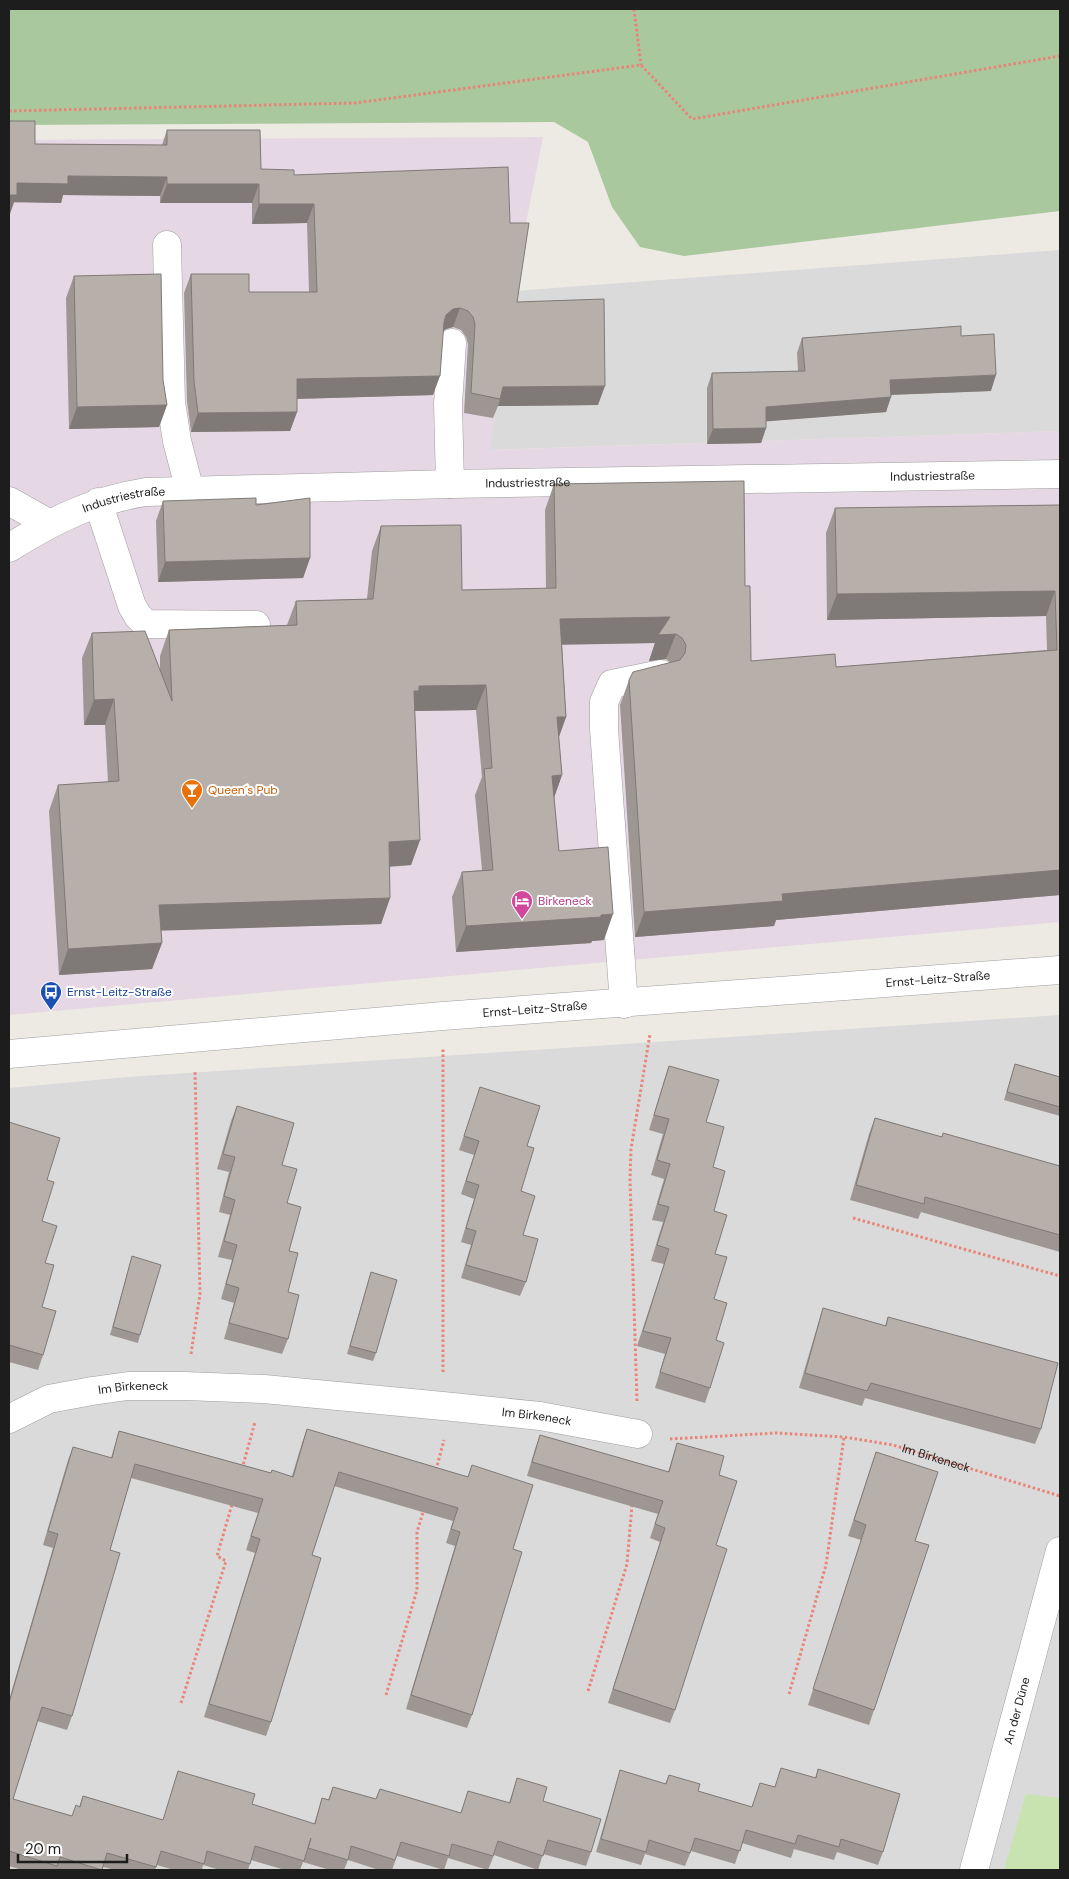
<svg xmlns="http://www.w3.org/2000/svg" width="1069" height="1879" font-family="'DM Sans',sans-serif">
	<rect width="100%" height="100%" fill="#edeae4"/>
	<path fill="#dbdada" d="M 1060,250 L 1060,431 L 489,450 L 514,291 Z
		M 1060,1015 L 1060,1870 L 9,1870 L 9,1088 L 128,1077 Z"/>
	<path fill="#e5d7e3" d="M 543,137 L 522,243 L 490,450 L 1060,431 L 1060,922 L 9,1015 L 9,140 Z"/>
	<path fill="#c8e2b0" d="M 1026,1794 L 1060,1798 L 1060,1870 L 1004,1870 Z"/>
	<path fill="#aac89e" d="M 9,9 L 1060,9 L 1060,211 L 684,256 L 640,247 L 612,207 L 588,142 L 554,122 L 9,125 Z"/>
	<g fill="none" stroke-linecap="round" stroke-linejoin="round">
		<g stroke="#9e9e9e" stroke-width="29">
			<g id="minor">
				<path d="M 167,245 L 171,402 L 177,441 L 190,491"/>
				<path d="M 450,484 L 448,404 L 452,343"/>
				<path d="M 9,501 L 48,523"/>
				<path d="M 98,502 L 132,606 L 138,616 L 146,624 L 256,625"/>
				<path id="s2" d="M 9,548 C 53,520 94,500 146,492 L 450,484 L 1060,474"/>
				<path d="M 624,1004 L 604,729 L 604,702 L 612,684 L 661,674"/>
				<path id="s3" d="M 9,1054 L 443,1016 L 1060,970"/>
				<path id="s4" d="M 9,1419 L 49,1399 L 92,1391 L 128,1386 L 185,1386 L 264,1389 L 443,1406 L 540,1416 L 638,1434"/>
				<path id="s5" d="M 974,1870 L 1060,1551"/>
			</g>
		</g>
		<g stroke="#e98479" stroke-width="3" stroke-dasharray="2.5 2.5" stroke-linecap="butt">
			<path d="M 634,9 L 641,65"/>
			<path d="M 9,111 L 355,103 L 641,65 L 692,119 L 1060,56"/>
			<path d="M 853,1218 L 1060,1276"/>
			<path d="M 191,1354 L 200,1294 L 195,1071"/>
			<path d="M 443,1372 L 443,1049"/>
			<path d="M 637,1401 L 630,1179 L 631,1149 L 650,1034"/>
			<path id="s1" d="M 670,1439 L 776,1433 L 844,1437 L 893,1445 L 1060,1496"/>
			<path d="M 242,1469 L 255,1422"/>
			<path d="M 436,1470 L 444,1440"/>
			<path d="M 588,1691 L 627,1564 L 632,1505"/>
			<path d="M 789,1694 L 826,1565 L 844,1437"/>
			<path d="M 386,1695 L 417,1590 L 417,1532 L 424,1509"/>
			<path d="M 181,1703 L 226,1561 L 217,1556 L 233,1501"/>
		</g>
		<use href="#minor" stroke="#fff" stroke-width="28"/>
	</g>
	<path fill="#9d9692" d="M 167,130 L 261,169 L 294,175 L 510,223 L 517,302 L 598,405 L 498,406 L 493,418 L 464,413 L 468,344 L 466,337 L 461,330 L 453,327 L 446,329 L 443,331 L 433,395 L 297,399 L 297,412 L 290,431 L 191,432 L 187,401 L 184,293 L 191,274 L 249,292 L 309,292 L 307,223 L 252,224 L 252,203 L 160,203 L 160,196 L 63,195 L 61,203 L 14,202 L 10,214 L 35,144 L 162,145 Z
		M 74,276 L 163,380 L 167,405 L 159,427 L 69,429 L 66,298 Z
		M 961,336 L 991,391 L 891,395 L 886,412 L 766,421 L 766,428 L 761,443 L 707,444 L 707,388 L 712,373 L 798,371 L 797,353 L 802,338 Z
		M 554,484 L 745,586 L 751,661 L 836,667 L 1047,650 L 1046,616 L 827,620 L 826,533 L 835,508 L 1060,505 L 1060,895 L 776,920 L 774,926 L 635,937 L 620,705 L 629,680 L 671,663 L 666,659 L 649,661 L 655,643 L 562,644 L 566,717 L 559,737 L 562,775 L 554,797 L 559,851 L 604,940 L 592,941 L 591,943 L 456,952 L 452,897 L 462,872 L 482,870 L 475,795 L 482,777 L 476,710 L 414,711 L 420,840 L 411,865 L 389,867 L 390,898 L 381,924 L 161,930 L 162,943 L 152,969 L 59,975 L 49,811 L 58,785 L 108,782 L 105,725 L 84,725 L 82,658 L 92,633 L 160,671 L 160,656 L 169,630 L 287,625 L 296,601 L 367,599 L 372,551 L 381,526 L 462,590 L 546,589 L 545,510 Z
		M 163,501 L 256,505 L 310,558 L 303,578 L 158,582 L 156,521 Z
		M 1015,1064 L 1060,1077 L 1060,1116 L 1004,1100 Z
		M 669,1066 L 706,1122 L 713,1167 L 715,1254 L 714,1299 L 716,1340 L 710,1388 L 705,1403 L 655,1388 L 665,1354 L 637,1346 L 664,1264 L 651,1261 L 663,1222 L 652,1220 L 664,1179 L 651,1175 L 663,1134 L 649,1130 L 664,1081 Z
		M 480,1087 L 527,1146 L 521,1191 L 526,1282 L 520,1296 L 461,1278 L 471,1245 L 461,1242 L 474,1199 L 461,1194 L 474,1155 L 459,1150 Z
		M 237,1106 L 282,1165 L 287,1203 L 289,1251 L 288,1292 L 288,1339 L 282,1354 L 224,1339 L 234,1303 L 221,1299 L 232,1260 L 218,1257 L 230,1215 L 219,1212 L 229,1172 L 217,1169 L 231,1121 Z
		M 875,1118 L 942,1137 L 1060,1166 L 1060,1252 L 921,1212 L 918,1219 L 850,1200 L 869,1134 Z
		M 9,1122 L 47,1180 L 42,1221 L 45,1263 L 42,1307 L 43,1355 L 38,1370 L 9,1362 Z
		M 132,1256 L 140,1335 L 138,1343 L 110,1335 Z
		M 371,1272 L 376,1353 L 373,1361 L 347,1354 Z
		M 823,1308 L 885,1326 L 888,1317 L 1041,1429 L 1035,1444 L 865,1398 L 862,1406 L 799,1388 L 818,1324 Z
		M 307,1429 L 468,1477 L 472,1465 L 513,1549 L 472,1715 L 467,1728 L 406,1709 L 455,1546 L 446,1543 L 453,1521 L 334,1486 L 312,1555 L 271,1722 L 266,1736 L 204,1717 L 255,1553 L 246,1550 L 258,1513 L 131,1478 L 110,1550 L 72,1716 L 67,1730 L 37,1721 L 13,1799 L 72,1816 L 79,1807 L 83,1796 L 163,1820 L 178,1771 L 252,1804 L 314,1824 L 322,1798 L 328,1800 L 333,1787 L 376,1799 L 380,1789 L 461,1813 L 468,1791 L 509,1803 L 517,1778 L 543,1801 L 591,1852 L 586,1866 L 543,1854 L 538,1870 L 494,1855 L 488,1870 L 448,1858 L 444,1870 L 397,1856 L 392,1870 L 379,1870 L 348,1860 L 344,1870 L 330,1870 L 303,1862 L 300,1870 L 285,1870 L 251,1860 L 248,1870 L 220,1870 L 203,1865 L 202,1870 L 174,1870 L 157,1865 L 155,1870 L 115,1870 L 103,1867 L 102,1870 L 22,1870 L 9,1866 L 9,1700 L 53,1548 L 43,1545 L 68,1460 L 73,1447 L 111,1458 L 119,1431 L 271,1473 L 292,1476 L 302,1443 Z
		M 540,1435 L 668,1472 L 677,1443 L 719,1475 L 716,1545 L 675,1710 L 670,1723 L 608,1703 L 660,1542 L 650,1538 L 658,1514 L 527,1476 L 535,1449 Z
		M 876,1452 L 915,1541 L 874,1710 L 869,1725 L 808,1705 L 861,1540 L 848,1536 Z
		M 781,1768 L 815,1778 L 818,1769 L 883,1852 L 878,1865 L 837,1852 L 834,1860 L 794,1849 L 791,1858 L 742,1843 L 735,1864 L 691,1851 L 685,1866 L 645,1854 L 641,1865 L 596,1852 L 616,1784 L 620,1770 L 665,1784 L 669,1775 L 698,1791 L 752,1807 L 760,1783 L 775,1787 Z"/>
	<path fill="#7f7a77" d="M 68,176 L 167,177 L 160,196 L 63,195 L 61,203 L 14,202 L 10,214 L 9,214 L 9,195 L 17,183 Z
		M 167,184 L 259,184 L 252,203 L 160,203 Z
		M 259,204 L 314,204 L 307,223 L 252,224 Z
		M 460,308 L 453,327 L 446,329 L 439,334 L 446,315 L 453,309 Z
		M 996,375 L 991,391 L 884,395 L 890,380 Z
		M 440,376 L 433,395 L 290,399 L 297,379 Z
		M 605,386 L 598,405 L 498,406 L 500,399 L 503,387 Z
		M 891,397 L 886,412 L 760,422 L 766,407 Z
		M 167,405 L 159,427 L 69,429 L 77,407 Z
		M 297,412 L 290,431 L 191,432 L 198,413 Z
		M 766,428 L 761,443 L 707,444 L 713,429 Z
		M 310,558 L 303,578 L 158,582 L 165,562 Z
		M 1055,591 L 1046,616 L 827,620 L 837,594 Z
		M 670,617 L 676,634 L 666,659 L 649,661 L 655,643 L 551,645 L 560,619 Z
		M 486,685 L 476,710 L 412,711 L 414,691 L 419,686 Z
		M 114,699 L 105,725 L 84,725 L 94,700 Z
		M 557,717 L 566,717 L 557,742 Z
		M 562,775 L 553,801 L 552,776 Z
		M 420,840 L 411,865 L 379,867 L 389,842 Z
		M 1060,870 L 1060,895 L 776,920 L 774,926 L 635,937 L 644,912 L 782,894 Z
		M 390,898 L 381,924 L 150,931 L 159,905 Z
		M 613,914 L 604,940 L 592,941 L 591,943 L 456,952 L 466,926 Z
		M 162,943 L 152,969 L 59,975 L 68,949 Z"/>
	<path fill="#b6afaa" stroke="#7f7a77" d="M 9,121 L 35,121 L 35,144 L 167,145 L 167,130 L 260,130 L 261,169 L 294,170 L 294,175 L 508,167 L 510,223 L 529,223 L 517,302 L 604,299 L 605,386 L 503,387 L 500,399 L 471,393 L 475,324 L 473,317 L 468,311 L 460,308 L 453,309 L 446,315 L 444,322 L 440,376 L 297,379 L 297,412 L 198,413 L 194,381 L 191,274 L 249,274 L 249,292 L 317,292 L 314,204 L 259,204 L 259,184 L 167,184 L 167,177 L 68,176 L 68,184 L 17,183 L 17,195 L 9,195 Z
		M 161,274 L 163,380 L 167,405 L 77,407 L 74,276 Z
		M 961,326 L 961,336 L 994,334 L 996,375 L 890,380 L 891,397 L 766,407 L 766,428 L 713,429 L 712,373 L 805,371 L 802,338 Z
		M 744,481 L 745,586 L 750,586 L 751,661 L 835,654 L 836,667 L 1057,650 L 1055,591 L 837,594 L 835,508 L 1060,505 L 1060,870 L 782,894 L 783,901 L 644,912 L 629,680 L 633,672 L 680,660 L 685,653 L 686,645 L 682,638 L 676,634 L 658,635 L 670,617 L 560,619 L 566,717 L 557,717 L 562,775 L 552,776 L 559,851 L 608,847 L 613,914 L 601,915 L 601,917 L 466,926 L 462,872 L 493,870 L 484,769 L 492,768 L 486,685 L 419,686 L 419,691 L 414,691 L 420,840 L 389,842 L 390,898 L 159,905 L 162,943 L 68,949 L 58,785 L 119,781 L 114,699 L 94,700 L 92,633 L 145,631 L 172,701 L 169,630 L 297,625 L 296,601 L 373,599 L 381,526 L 461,525 L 462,590 L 556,588 L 554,484 Z
		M 256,498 L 256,505 L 310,498 L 310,558 L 165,562 L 163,501 Z
		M 1015,1064 L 1060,1077 L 1060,1107 L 1007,1092 Z
		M 669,1066 L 719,1080 L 706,1122 L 724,1127 L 713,1167 L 725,1171 L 714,1211 L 727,1215 L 715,1254 L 727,1257 L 714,1299 L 727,1303 L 716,1340 L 724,1343 L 710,1388 L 660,1372 L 671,1338 L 643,1331 L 669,1249 L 657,1245 L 669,1207 L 658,1204 L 670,1164 L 657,1160 L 669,1119 L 654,1115 Z
		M 480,1087 L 540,1106 L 527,1146 L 534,1148 L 521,1191 L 535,1196 L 523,1235 L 538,1239 L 526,1282 L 466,1265 L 476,1231 L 466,1228 L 479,1185 L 466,1181 L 479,1141 L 464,1136 Z
		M 237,1106 L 294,1123 L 282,1165 L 297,1169 L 287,1203 L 301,1207 L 289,1251 L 298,1253 L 288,1292 L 299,1295 L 288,1339 L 229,1323 L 239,1288 L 226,1284 L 237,1245 L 224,1241 L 235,1200 L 224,1196 L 235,1157 L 223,1154 Z
		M 875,1118 L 942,1137 L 943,1133 L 1060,1166 L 1060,1235 L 925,1197 L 924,1204 L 856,1185 Z
		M 9,1122 L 60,1138 L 47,1180 L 54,1182 L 42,1221 L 57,1226 L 45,1263 L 54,1265 L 42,1307 L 56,1311 L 43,1355 L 9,1345 Z
		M 132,1256 L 161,1265 L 140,1335 L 113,1327 Z
		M 371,1272 L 397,1280 L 376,1353 L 350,1346 Z
		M 823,1308 L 886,1326 L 888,1317 L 1058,1363 L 1041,1429 L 871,1383 L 867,1391 L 805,1373 Z
		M 307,1429 L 468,1477 L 472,1465 L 533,1485 L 513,1549 L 522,1552 L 472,1715 L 411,1695 L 460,1532 L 451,1529 L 458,1508 L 339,1472 L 312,1555 L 321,1558 L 271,1722 L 209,1704 L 260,1539 L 251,1536 L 263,1499 L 135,1464 L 110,1550 L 120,1553 L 72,1716 L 42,1707 L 13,1799 L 72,1816 L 76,1805 L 80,1807 L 83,1796 L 163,1820 L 178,1771 L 255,1794 L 252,1804 L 315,1824 L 322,1798 L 329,1800 L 333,1787 L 376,1799 L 380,1789 L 461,1813 L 468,1791 L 510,1803 L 517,1778 L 547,1787 L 543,1801 L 601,1819 L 591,1852 L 548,1840 L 543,1856 L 498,1841 L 493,1856 L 452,1844 L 449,1856 L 401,1842 L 395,1860 L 351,1846 L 348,1860 L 308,1848 L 311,1838 L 304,1861 L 255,1846 L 250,1864 L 207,1851 L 204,1864 L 161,1851 L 156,1867 L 107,1853 L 102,1870 L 60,1857 L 57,1866 L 9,1851 L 9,1703 L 58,1534 L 48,1531 L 73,1447 L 112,1458 L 119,1431 L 271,1473 L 272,1470 L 293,1477 Z
		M 540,1435 L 669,1472 L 677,1443 L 724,1456 L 719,1475 L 737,1481 L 716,1545 L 727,1549 L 675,1710 L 613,1689 L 665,1528 L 655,1524 L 663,1501 L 532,1462 Z
		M 876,1452 L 938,1472 L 915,1541 L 929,1545 L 874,1710 L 813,1689 L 866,1525 L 854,1520 Z
		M 781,1768 L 816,1778 L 818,1769 L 900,1794 L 883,1852 L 841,1839 L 839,1847 L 798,1835 L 795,1844 L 746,1830 L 740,1851 L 695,1838 L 690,1853 L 649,1840 L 646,1852 L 601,1839 L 620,1770 L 666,1784 L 669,1775 L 700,1784 L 698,1791 L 752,1807 L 760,1783 L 775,1787 Z"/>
	<defs>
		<g id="bar-pin" transform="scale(1.125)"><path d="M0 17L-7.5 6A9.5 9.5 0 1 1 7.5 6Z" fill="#e8710a" stroke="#fff"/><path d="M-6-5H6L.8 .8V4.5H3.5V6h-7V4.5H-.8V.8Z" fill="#fff"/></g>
		<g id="hotel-pin" transform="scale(1.125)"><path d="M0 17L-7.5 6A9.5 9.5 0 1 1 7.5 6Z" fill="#d1479c" stroke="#fff"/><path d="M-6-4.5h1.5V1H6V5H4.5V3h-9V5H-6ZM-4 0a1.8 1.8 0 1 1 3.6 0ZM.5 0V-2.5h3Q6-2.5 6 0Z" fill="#fff"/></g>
		<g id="bus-pin" transform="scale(1.125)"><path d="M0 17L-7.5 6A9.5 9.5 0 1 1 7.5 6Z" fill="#1a4fb4" stroke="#fff"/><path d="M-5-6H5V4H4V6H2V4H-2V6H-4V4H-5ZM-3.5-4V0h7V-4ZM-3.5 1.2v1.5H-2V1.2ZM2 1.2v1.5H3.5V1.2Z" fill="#fff"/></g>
	</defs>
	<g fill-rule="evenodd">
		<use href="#bar-pin" x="192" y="790"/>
		<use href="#hotel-pin" x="522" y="901"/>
		<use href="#bus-pin" x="51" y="992"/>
	</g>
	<g text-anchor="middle" stroke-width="4" stroke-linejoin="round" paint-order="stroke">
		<g font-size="12" fill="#1d1d1d" stroke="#fff">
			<text dy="4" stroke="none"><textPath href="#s2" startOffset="936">Industriestraße</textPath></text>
			<text dy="4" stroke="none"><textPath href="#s2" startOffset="531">Industriestraße</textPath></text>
			<text dy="4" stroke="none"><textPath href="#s2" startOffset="126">Industriestraße</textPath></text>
			<text dy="4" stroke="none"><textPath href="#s3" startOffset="932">Ernst-Leitz-Straße</textPath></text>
			<text dy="4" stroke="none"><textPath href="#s3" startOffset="528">Ernst-Leitz-Straße</textPath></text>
			<text dy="4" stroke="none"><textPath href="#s4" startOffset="130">Im Birkeneck</textPath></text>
			<text dy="4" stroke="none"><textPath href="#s4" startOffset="535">Im Birkeneck</textPath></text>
			<text dy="4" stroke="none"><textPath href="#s1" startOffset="269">Im Birkeneck</textPath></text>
			<text dy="4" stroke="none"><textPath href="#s5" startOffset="165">An der Düne</textPath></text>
		</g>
		<g font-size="12" fill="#c56008" stroke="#fff" text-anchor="start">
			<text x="208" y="794">Queen´s Pub</text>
		</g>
		<g font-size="12" fill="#b23c85" stroke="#fff" text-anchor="start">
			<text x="538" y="905">Birkeneck</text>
		</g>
		<g font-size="12" fill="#164399" stroke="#fff" text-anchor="start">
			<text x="67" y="996">Ernst-Leitz-Straße</text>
		</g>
	</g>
	<rect width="1069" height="1879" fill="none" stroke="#1d1d1d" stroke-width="20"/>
	<path d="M18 1854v8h109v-8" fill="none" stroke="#1d1d1d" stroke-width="2.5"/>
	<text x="25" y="1854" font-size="15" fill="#1d1d1d" stroke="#ffffff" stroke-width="4" paint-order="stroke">20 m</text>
</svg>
